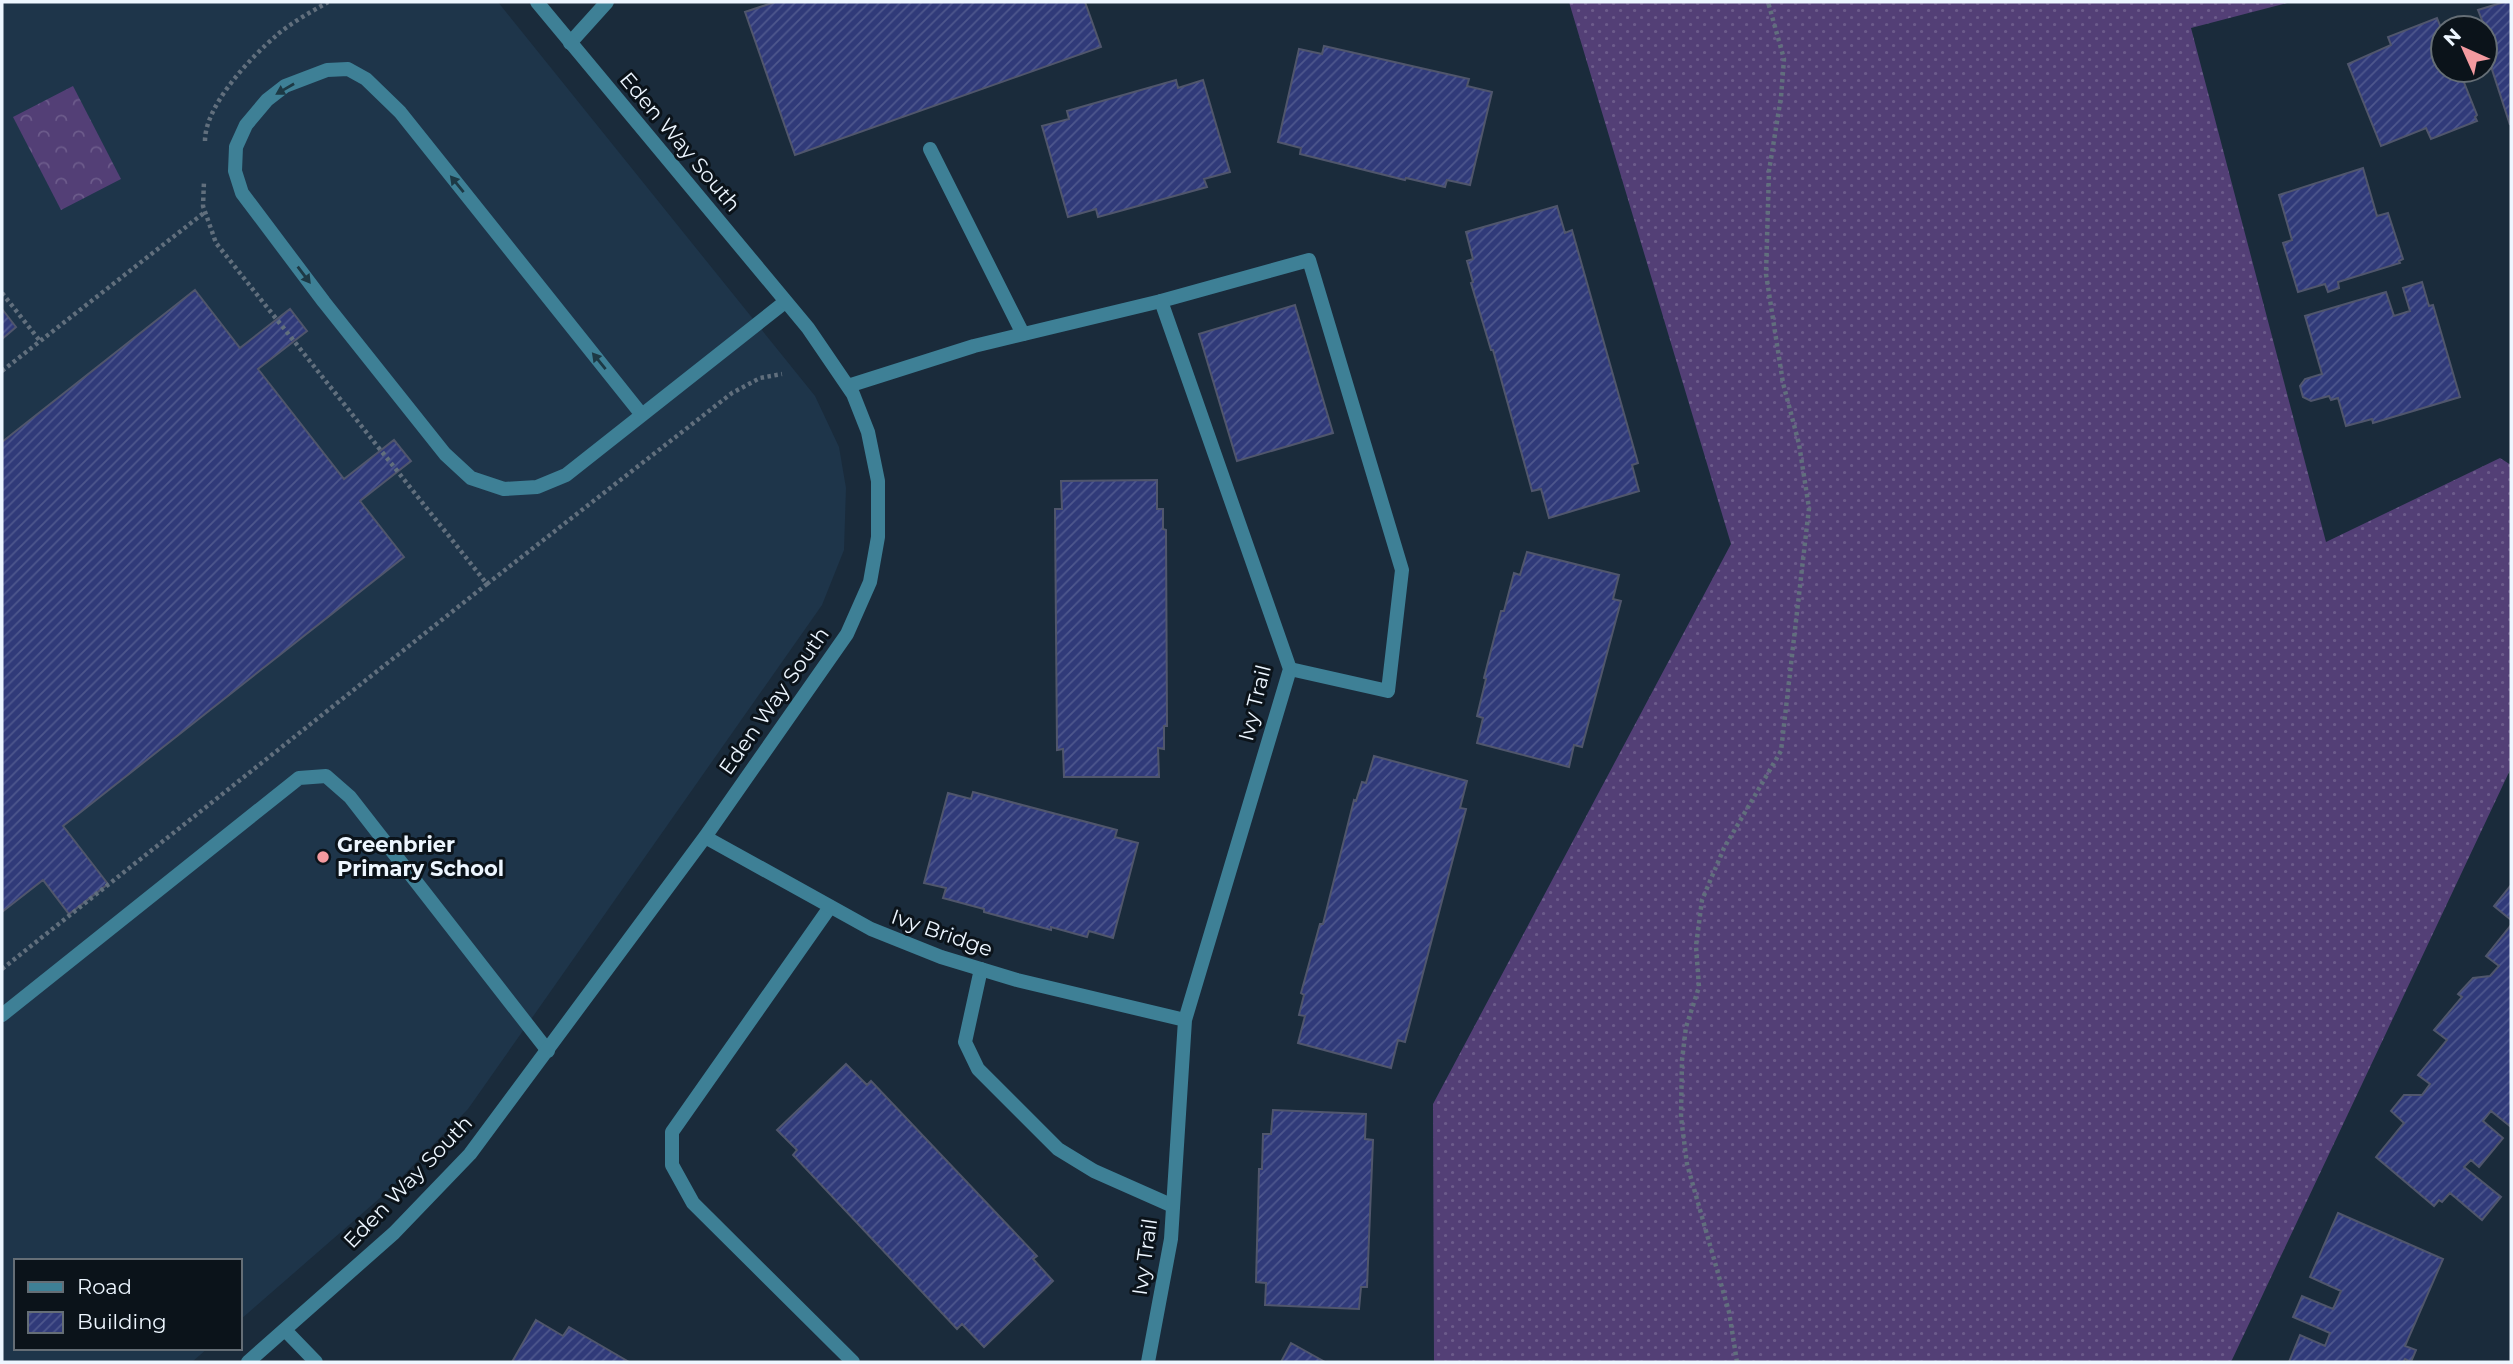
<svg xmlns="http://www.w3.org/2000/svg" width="2513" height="1364" font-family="Montserrat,sans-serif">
	<defs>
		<pattern id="grass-dots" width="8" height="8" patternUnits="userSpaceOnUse" patternTransform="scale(1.75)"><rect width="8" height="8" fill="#533f76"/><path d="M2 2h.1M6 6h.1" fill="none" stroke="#6c5b8b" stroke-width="1.8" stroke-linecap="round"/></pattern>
		<pattern id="forest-crowns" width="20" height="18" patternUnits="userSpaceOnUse" patternTransform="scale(1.75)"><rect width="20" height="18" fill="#533f76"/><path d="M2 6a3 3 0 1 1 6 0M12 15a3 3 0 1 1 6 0" fill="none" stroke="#6c5b8b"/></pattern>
		<pattern id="building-hatch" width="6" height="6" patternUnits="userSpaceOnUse" patternTransform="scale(1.75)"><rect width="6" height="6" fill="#303a79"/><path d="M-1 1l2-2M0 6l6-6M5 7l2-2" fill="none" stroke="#4e578d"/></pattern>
	</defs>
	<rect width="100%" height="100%" fill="#1a2b3b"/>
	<path fill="#1e354a" d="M 2,2 L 498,2 L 815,396 L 839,447 L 846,488 L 844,550 L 822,605 L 468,1109 L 388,1191 L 240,1320 L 240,1261 L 16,1261 L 16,1348 L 208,1348 L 192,1362 L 2,1362 Z"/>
	<path fill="url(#grass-dots)" d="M 1569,2 L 2291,2 L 2191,28 L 2326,542 L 2500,458 L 2511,465 L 2511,768 L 2231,1362 L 1434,1362 L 1433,1104 L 1731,544 Z"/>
	<path fill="url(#forest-crowns)" d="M 73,86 L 121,179 L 61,210 L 13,117 Z"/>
	<path fill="url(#building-hatch)" stroke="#50566c" stroke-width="2" d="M 775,2 L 1085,2 L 1101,47 L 795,155 L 745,12 Z
		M 2504,2 L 2511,2 L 2510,125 L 2485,48 L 2485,28 L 2478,10 Z
		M 2437,18 L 2443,33 L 2443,70 L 2459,70 L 2477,115 L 2475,117 L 2477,121 L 2431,139 L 2426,128 L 2381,146 L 2348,64 L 2391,45 L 2388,37 Z
		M 1324,46 L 1469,79 L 1467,86 L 1492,92 L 1470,185 L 1447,180 L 1445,187 L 1406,178 L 1405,180 L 1300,154 L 1301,148 L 1278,142 L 1299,49 L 1322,54 Z
		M 1176,80 L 1178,88 L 1203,80 L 1230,172 L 1204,179 L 1207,187 L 1098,217 L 1096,209 L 1068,217 L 1042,126 L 1069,119 L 1067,111 Z
		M 2363,168 L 2377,216 L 2388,213 L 2403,259 L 2399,261 L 2400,263 L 2338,282 L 2339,288 L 2328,292 L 2325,284 L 2298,292 L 2283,243 L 2292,240 L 2279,195 Z
		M 1557,206 L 1565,233 L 1572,230 L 1638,463 L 1632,465 L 1639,491 L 1549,518 L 1541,489 L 1532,491 L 1493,350 L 1491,350 L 1471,283 L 1473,282 L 1467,261 L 1473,259 L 1466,232 Z
		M 2422,282 L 2429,306 L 2433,305 L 2460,397 L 2373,423 L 2372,419 L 2346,426 L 2338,398 L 2331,400 L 2329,396 L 2311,401 L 2303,397 L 2300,386 L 2305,379 L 2322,374 L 2305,316 L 2386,292 L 2394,316 L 2410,311 L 2403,288 Z
		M 195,290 L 240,348 L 290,309 L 307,331 L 258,369 L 344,479 L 394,440 L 411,461 L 360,501 L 404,557 L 63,826 L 108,884 L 69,914 L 43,880 L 2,912 L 2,442 Z
		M 1295,305 L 1333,433 L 1237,461 L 1199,334 Z
		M 2,309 L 16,327 L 2,339 Z
		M 1157,480 L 1157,509 L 1163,509 L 1163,529 L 1166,530 L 1167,726 L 1164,726 L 1164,749 L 1158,748 L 1159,777 L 1064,777 L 1063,749 L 1057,750 L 1055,509 L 1062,509 L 1061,481 Z
		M 1527,552 L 1619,575 L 1613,599 L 1621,601 L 1582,747 L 1574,745 L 1569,767 L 1477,743 L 1483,718 L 1477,716 L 1486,679 L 1484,678 L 1501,611 L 1504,611 L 1514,573 L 1520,575 Z
		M 1374,756 L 1467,781 L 1460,808 L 1466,809 L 1405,1042 L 1398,1040 L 1391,1068 L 1298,1043 L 1305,1016 L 1299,1015 L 1304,995 L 1301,993 L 1320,924 L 1323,924 L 1354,800 L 1356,801 L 1362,782 L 1366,783 Z
		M 973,792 L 1117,830 L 1115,837 L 1138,843 L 1113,938 L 1089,931 L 1087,937 L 1051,927 L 1051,930 L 984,912 L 984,909 L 943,898 L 946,888 L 924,883 L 948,793 L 971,799 Z
		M 2511,885 L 2511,920 L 2494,906 Z
		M 2511,925 L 2511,1127 L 2491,1111 L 2483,1121 L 2503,1138 L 2479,1167 L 2471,1160 L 2464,1167 L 2501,1197 L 2482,1220 L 2450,1193 L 2442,1202 L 2439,1200 L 2434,1206 L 2376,1157 L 2404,1123 L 2391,1111 L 2404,1095 L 2422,1095 L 2430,1084 L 2418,1075 L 2447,1040 L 2434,1030 L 2462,997 L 2458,994 L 2473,978 L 2490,976 L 2499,966 L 2486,956 Z
		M 846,1064 L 867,1085 L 871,1081 L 1037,1256 L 1033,1259 L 1053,1281 L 984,1347 L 962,1324 L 957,1329 L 793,1155 L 797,1150 L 777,1130 Z
		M 1273,1110 L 1366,1114 L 1365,1139 L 1373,1140 L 1367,1287 L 1361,1287 L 1359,1309 L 1265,1305 L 1266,1283 L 1256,1282 L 1259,1169 L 1262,1169 L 1263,1134 L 1271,1134 Z
		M 2338,1213 L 2443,1259 L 2405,1346 L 2416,1350 L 2411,1362 L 2405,1359 L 2403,1362 L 2289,1362 L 2300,1335 L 2325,1346 L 2330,1333 L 2293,1317 L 2302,1296 L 2333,1309 L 2341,1291 L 2310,1277 Z
		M 536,1320 L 563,1336 L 569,1327 L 629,1362 L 512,1362 Z
		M 1291,1343 L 1325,1362 L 1281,1362 Z"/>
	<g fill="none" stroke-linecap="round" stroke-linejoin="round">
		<path stroke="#616f7d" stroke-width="4.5" stroke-dasharray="3.5 3.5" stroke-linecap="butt" d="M 205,141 C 205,105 251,57 277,35 C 292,22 311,12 328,2
			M 2,293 L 40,341
			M 2,371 L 205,212
			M 487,584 L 732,393 L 760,378 L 782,374
			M 2,969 L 487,584 L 216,243 L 203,206 L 204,181
			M 1737,1362 L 1729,1312 L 1687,1164 L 1681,1117 L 1682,1060 L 1686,1027 L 1699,987 L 1696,946 L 1702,900 L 1724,848 L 1781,751 L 1809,508 L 1799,444 L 1783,383 L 1766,274 L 1769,171 L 1781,97 L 1784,59 L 1768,2"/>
		<path stroke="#3e8096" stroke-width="14" d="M 570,43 L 607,2
			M 930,149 L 1023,334
			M 1161,301 L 1309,260 L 1402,570 L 1388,691 L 1290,669
			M 642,415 L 400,112 L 366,79 L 348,69 L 327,70 L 285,86 L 267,100 L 246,125 L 236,147 L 235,171 L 242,193 L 324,302 L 445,454 L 471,478 L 504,489 L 537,487 L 566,475 L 785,302
			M 830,907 L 672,1132 L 672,1165 L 693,1203 L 853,1362
			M 981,969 L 965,1042 L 978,1069 L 1058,1149 L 1094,1171 L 1173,1206
			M 2,1015 L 299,778 L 326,776 L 350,797 L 548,1051"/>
		<path stroke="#3e8096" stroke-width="14" d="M 848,386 L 974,346 L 1161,301 L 1290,669 L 1185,1020 L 1171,1239 L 1148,1362
			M 705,837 L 871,929 L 941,957 L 1017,980 L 1185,1020
			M 285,1330 L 316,1362
			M 248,1362 L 394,1233 L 470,1154 L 705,837 L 847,634 L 870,582 L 878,537 L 878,481 L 868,432 L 853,394 L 808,328 L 537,2"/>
	</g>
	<defs><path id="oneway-solid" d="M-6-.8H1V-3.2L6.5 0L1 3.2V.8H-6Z" transform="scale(1.75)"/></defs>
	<g fill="#1d3945">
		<use href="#oneway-solid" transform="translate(285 89) rotate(150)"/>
		<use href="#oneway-solid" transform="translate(457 184) rotate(-129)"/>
		<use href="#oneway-solid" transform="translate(304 275) rotate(53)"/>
		<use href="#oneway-solid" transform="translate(599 361) rotate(-129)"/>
	</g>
	<circle fill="#f49aa0" stroke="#0b131a" stroke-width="2.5" cx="323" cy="857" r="7"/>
	<g text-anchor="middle" stroke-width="6" stroke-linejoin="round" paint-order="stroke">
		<g font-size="21" fill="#edf6ff" stroke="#0b131a">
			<text transform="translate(680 142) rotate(50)" y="7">Eden Way South</text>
			<text transform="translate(774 701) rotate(-55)" y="7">Eden Way South</text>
			<text transform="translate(1255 703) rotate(-76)" y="7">Ivy Trail</text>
			<text transform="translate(942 933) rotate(19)" y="7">Ivy Bridge</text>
			<text transform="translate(408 1182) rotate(-46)" y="7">Eden Way South</text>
			<text transform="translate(1145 1257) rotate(-82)" y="7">Ivy Trail</text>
		</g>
		<g font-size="21" font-weight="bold" fill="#edf6ff" stroke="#0b131a" text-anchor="start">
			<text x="337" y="852">Greenbrier<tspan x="337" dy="24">Primary School</tspan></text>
		</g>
	</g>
	<rect width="2513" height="1364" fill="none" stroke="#edf6ff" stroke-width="7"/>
	<rect x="14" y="1259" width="228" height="91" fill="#0b131a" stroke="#656e76" stroke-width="2"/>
	<rect x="28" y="1282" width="35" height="10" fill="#3e8096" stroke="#656e76" stroke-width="2"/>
	<text x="77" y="1294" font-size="21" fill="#edf6ff">Road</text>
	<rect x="28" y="1312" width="35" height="21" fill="url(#building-hatch)" stroke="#656e76" stroke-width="2"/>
	<text x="77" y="1329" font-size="21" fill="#edf6ff">Building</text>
	<g transform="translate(2464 49) rotate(315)"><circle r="33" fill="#0b131a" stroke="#656e76" stroke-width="2"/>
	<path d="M0-5L12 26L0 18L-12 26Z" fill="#f49aa0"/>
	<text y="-10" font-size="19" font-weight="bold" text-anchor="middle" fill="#edf6ff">N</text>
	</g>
</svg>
